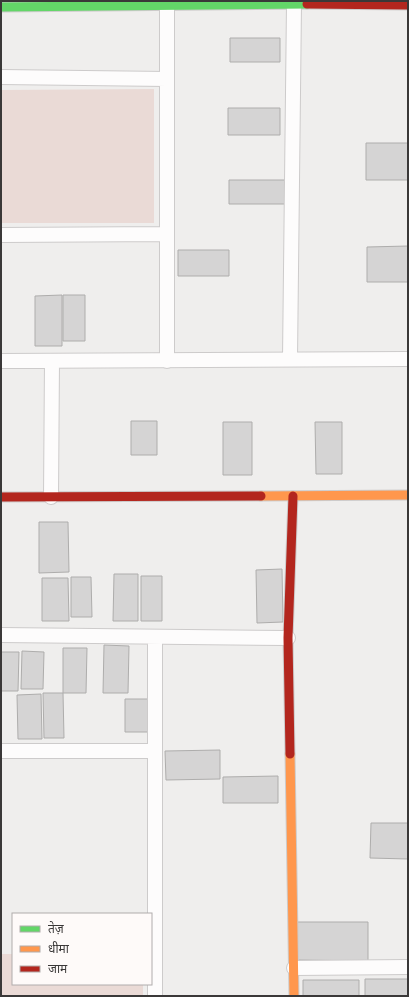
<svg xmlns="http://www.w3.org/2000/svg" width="409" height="997" font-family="Commissioner,'Noto Sans Devanagari',sans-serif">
	<rect width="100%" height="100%" fill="#efeeed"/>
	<path fill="#eadad6" d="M 154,89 L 154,223 L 1,223 L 1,90 Z
		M 1,954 L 13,954 L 13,984 L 143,984 L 143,996 L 1,996 Z"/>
	<path fill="#d5d4d4" stroke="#aeadac" d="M 230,38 L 280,38 L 280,62 L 230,62 Z
		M 228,108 L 280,108 L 280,135 L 228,135 Z
		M 366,143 L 408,143 L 408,180 L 366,180 Z
		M 229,180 L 285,180 L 285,204 L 229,204 Z
		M 408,246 L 408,282 L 367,282 L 367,247 Z
		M 178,250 L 229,250 L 229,276 L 178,276 Z
		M 62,295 L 62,346 L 35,346 L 35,296 Z
		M 63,295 L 85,295 L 85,341 L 63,341 Z
		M 131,421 L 157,421 L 157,455 L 131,455 Z
		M 223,422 L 252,422 L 252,475 L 223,475 Z
		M 315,422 L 342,422 L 342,474 L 316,474 Z
		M 39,522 L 68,522 L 69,572 L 39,573 Z
		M 282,569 L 283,622 L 257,623 L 256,570 Z
		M 114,574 L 138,574 L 138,621 L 113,621 Z
		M 141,576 L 162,576 L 162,621 L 141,621 Z
		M 71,577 L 91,577 L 92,617 L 71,617 Z
		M 42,578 L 68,578 L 69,621 L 42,621 Z
		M 104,645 L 129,646 L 128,693 L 103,693 Z
		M 63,648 L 87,648 L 86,693 L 63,693 Z
		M 22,651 L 44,652 L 43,689 L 21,689 Z
		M 1,652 L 19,652 L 18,691 L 1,691 Z
		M 43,693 L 63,693 L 64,738 L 44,738 Z
		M 41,694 L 42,739 L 18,739 L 17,695 Z
		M 125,699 L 148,699 L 149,732 L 125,732 Z
		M 220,750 L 220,779 L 166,780 L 165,751 Z
		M 278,776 L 278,803 L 223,803 L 223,777 Z
		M 371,823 L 408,823 L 408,859 L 370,858 Z
		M 297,922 L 368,922 L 368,961 L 297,960 Z
		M 365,979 L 408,979 L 408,996 L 365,996 Z
		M 303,980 L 359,980 L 359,996 L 303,996 Z"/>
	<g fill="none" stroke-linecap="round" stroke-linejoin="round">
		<g stroke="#cdcbcb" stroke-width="16">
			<path id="street" d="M 167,5 L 167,361
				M 1,77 L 167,79
				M 1,235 L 167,234
				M 290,359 L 294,4
				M 1,361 L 408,359
				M 51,497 L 52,361
				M 1,635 L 288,638
				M 1,751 L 155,751
				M 294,968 L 408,967
				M 155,996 L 155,637"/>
		</g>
		<g stroke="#cdcbcb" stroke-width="11">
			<path id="fast" d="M 1,7 L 307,4"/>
		</g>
		<g stroke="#cdcbcb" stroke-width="11">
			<path id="slow" d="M 261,496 L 408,495
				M 290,754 L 294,996"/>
		</g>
		<g stroke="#cdcbcb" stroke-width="11">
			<path id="jam" d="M 307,4 L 408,5
				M 1,497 L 261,496
				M 290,754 L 288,638 L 293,496"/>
		</g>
		<use href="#street" stroke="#fdfcfc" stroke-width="14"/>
		<use href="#fast" stroke="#63d668" stroke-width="9"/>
		<use href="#slow" stroke="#ff974d" stroke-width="9"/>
		<use href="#jam" stroke="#b3261e" stroke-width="9"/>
	</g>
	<rect width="409" height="997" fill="none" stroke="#3a3838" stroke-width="4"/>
	<rect x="12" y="913" width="140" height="72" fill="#fefaf9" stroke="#b0acac"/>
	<rect x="20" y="926" width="20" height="6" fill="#63d668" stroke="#b0acac"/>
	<text x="48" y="933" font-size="12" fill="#3a3838">तेज़</text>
	<rect x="20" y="946" width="20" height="6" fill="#ff974d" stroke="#b0acac"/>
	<text x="48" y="953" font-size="12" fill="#3a3838">धीमा</text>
	<rect x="20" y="966" width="20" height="6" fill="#b3261e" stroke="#b0acac"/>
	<text x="48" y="973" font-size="12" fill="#3a3838">जाम</text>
</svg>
